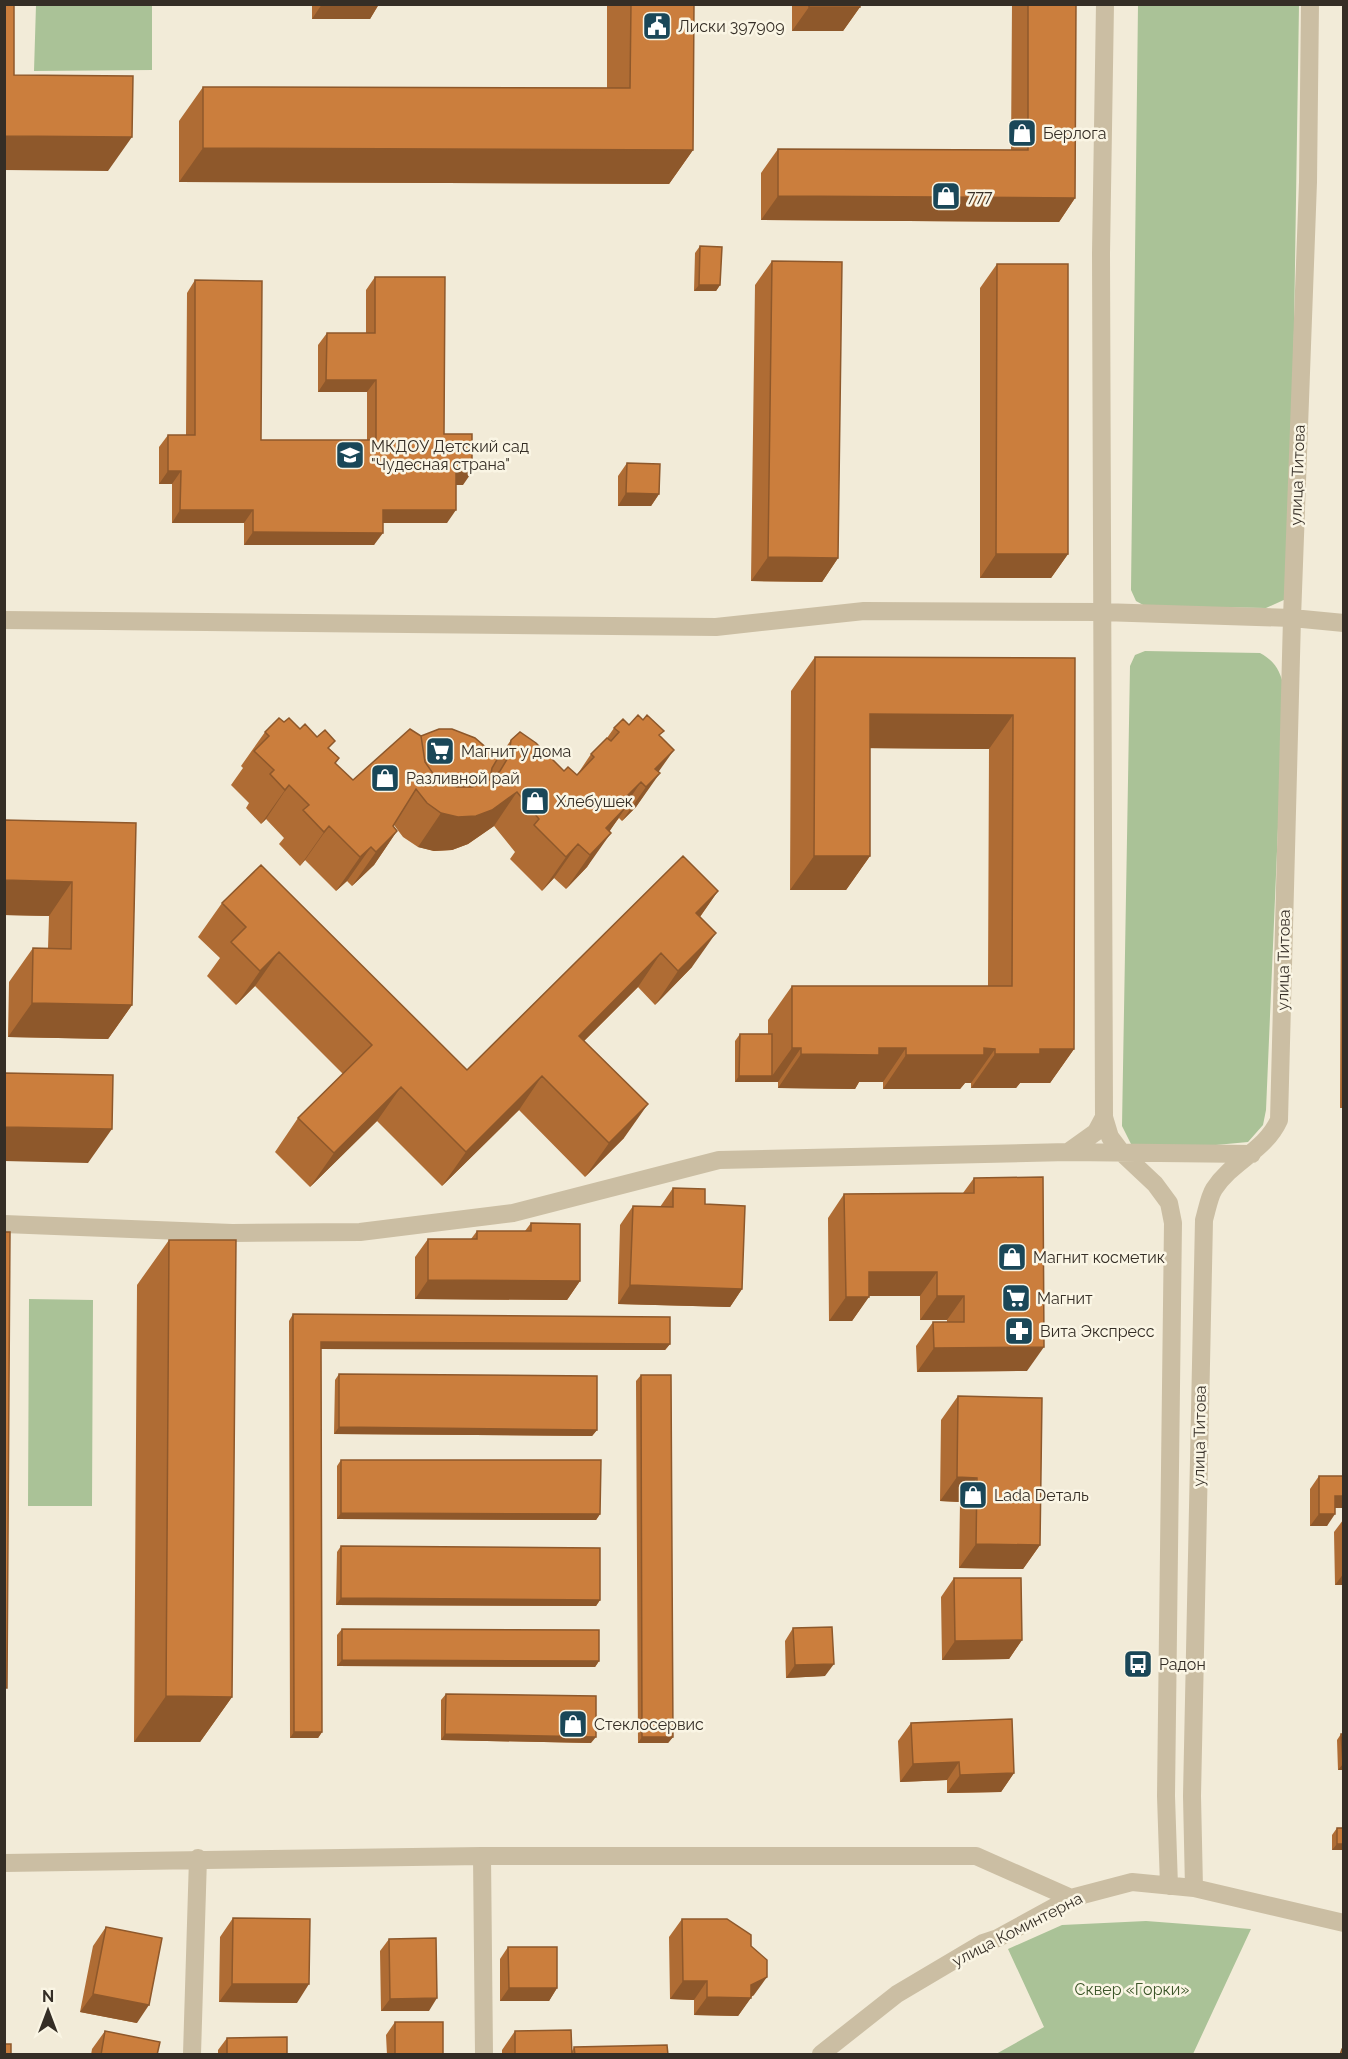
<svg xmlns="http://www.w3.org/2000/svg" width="1348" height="2059" font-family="Raleway,sans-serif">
	<rect width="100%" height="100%" fill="#f2ebd8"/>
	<path fill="#aac297" d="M 36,5 L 152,5 L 152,70 L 34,71 Z
		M 1138,5 L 1299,5 L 1290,590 L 1286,599 L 1266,608 L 1145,606 L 1136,601 L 1131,590 Z
		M 1145,651 L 1260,653 C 1275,661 1280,671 1284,687 L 1266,1110 L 1263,1125 L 1248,1142 L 1141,1152 L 1132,1146 L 1122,1126 L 1130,666 L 1135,655 Z
		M 29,1299 L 93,1300 L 92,1506 L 28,1506 Z
		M 1146,1921 L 1251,1929 L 1193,2054 L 996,2054 L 1044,2027 L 1008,1949 L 1062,1925 Z"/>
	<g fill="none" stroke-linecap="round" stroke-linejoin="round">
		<path stroke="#cbbea3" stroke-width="18" d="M 1105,4 L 1101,253 L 1104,1117 L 1110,1137 L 1122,1153 L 1155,1184 L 1169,1203 L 1173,1223 L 1166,1796 L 1169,1886
			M 4,620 L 716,627 L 864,611 L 1101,612 L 1292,618 L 1344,623
			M 1068,1152 L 1096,1132 L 1104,1117
			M 4,1224 L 232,1233 L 360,1232 L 513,1213 L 719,1160 L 1068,1152 L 1252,1154
			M 482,1856 L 484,2054
			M 4,1863 L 482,1856 L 976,1856 L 1071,1898
			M 1194,1888 L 1192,1796 L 1204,1220 C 1207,1210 1209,1197 1214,1189 C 1232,1161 1265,1151 1279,1120 L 1292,618 L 1308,182 L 1310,4
			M 192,2054 L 198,1858
			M 821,2054 L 897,1994 L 983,1943 L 998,1938 L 1071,1898 L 1132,1882 L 1194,1888 L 1344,1923"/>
	</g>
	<path fill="#af6c34" d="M 312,4 L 379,4 L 370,19 L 312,19 Z
		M 607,4 L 694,4 L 693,150 L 669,184 L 179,182 L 179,121 L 203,87 L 607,88 Z
		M 792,4 L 860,4 L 860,7 L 843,31 L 792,31 Z
		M 1012,4 L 1076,4 L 1075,198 L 1059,222 L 761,220 L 761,173 L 778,149 L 1011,150 Z
		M 700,246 L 720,285 L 716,291 L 694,291 L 695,253 Z
		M 772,261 L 838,558 L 822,582 L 751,581 L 755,285 Z
		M 997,264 L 1068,554 L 1051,578 L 980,578 L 980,288 Z
		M 375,277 L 444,434 L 463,485 L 456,485 L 447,523 L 383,523 L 374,545 L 244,545 L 244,523 L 172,523 L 172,484 L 159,484 L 159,447 L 168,435 L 186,435 L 187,293 L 195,280 L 261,440 L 367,440 L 367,392 L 318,392 L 318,345 L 327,333 L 366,333 L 366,290 Z
		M 627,463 L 659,494 L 651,506 L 618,506 L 618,476 Z
		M 1344,495 L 1344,594 L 1343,594 Z
		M 815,657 L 1075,658 L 1074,1049 L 1050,1083 L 1020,1083 L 1016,1088 L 971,1088 L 971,1083 L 965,1083 L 960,1089 L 883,1089 L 883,1082 L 859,1082 L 855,1089 L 778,1088 L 778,1082 L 735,1082 L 735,1041 L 740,1034 L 768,1034 L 768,1020 L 792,986 L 988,986 L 989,749 L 870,748 L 870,856 L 846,890 L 790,890 L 791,691 Z
		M 1344,688 L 1344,1108 L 1340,1108 L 1342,690 Z
		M 284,722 L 300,729 L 330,749 L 339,758 L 335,764 L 353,780 L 421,736 L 498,758 L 511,740 L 564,771 L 577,775 L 591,754 L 607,738 L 614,728 L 629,725 L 660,736 L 659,772 L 636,807 L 622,821 L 619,818 L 609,831 L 587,867 L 566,889 L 554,878 L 542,891 L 510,859 L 515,852 L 494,826 L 468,844 L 452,850 L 434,851 L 418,847 L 403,837 L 394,825 L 393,826 L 397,831 L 374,865 L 352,886 L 347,881 L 336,891 L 305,860 L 300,866 L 279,844 L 284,838 L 266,819 L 261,824 L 246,808 L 249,803 L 231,785 L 243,768 L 241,766 L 265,732 Z
		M 136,823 L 132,1005 L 108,1039 L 8,1037 L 9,982 L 33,948 L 48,948 L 49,916 L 4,915 Z
		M 718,891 L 700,917 L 692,967 L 655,1005 L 638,987 L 584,1041 L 624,1138 L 585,1177 L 519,1110 L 442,1186 L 377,1121 L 310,1187 L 275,1152 L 298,1118 L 343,1074 L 255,986 L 236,1005 L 207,976 L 220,958 L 198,937 L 222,903 L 467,1070 Z
		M 974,1178 L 1027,1371 L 917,1372 L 916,1346 L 933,1322 L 947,1322 L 947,1320 L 920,1320 L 920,1296 L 869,1296 L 852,1321 L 829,1321 L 828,1218 L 844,1194 L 963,1193 Z
		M 673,1188 L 705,1204 L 742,1289 L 730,1307 L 618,1304 L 620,1225 L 633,1206 L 660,1207 Z
		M 531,1223 L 580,1281 L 567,1300 L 415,1299 L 415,1257 L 428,1239 L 471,1239 L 477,1231 L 525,1231 Z
		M 169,1240 L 232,1697 L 200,1742 L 134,1742 L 137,1285 Z
		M 293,1314 L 670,1344 L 665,1350 L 321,1349 L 322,1732 L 318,1738 L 290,1738 L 289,1321 Z
		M 339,1374 L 597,1430 L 592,1436 L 334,1434 L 335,1380 Z
		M 641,1375 L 673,1737 L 668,1743 L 638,1743 L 636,1381 Z
		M 958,1396 L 1040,1545 L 1023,1569 L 959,1568 L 960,1502 L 940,1501 L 941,1420 Z
		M 341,1460 L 600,1514 L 596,1520 L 337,1519 L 337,1466 Z
		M 1319,1476 L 1344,1476 L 1344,1508 L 1335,1508 L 1327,1526 L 1310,1526 L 1310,1489 Z
		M 1343,1520 L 1344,1585 L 1335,1585 L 1334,1532 Z
		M 341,1546 L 600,1600 L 596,1606 L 336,1605 L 337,1552 Z
		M 954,1578 L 1022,1640 L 1009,1659 L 942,1660 L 941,1597 Z
		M 793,1628 L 825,1676 L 786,1678 L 785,1641 Z
		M 342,1629 L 599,1661 L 595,1667 L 337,1666 L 337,1635 Z
		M 446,1694 L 591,1743 L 441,1740 L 441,1700 Z
		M 911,1723 L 1014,1773 L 1001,1792 L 947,1793 L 947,1780 L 900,1782 L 898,1741 Z
		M 1341,1734 L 1344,1770 L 1338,1770 L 1337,1740 Z
		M 1344,1798 L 1344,1853 L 1343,1853 L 1343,1850 L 1332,1850 L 1332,1835 L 1337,1828 L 1343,1828 Z
		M 233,1918 L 297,2003 L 219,2002 L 220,1937 Z
		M 682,1919 L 751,1946 L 754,1995 L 751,1997 L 738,2016 L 694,2015 L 694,2000 L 670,1999 L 669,1937 Z
		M 106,1927 L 137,2023 L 80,2012 L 93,1946 Z
		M 389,1939 L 429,2011 L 381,2011 L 380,1951 Z
		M 508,1947 L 557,1988 L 549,2001 L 500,2001 L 500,1959 Z
		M 395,2022 L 443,2055 L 387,2055 L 386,2035 Z
		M 105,2031 L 157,2055 L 91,2055 L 92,2049 Z
		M 515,2031 L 572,2051 L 574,2047 L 668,2055 L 502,2055 L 502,2050 Z
		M 227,2038 L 287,2055 L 218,2055 L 218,2050 Z"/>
	<path fill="#8e582b" d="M 322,4 L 379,4 L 370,19 L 312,19 Z
		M 809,7 L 860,7 L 843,31 L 792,31 Z
		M 4,136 L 132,137 L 108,171 L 4,170 Z
		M 203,148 L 693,150 L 669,184 L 179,182 Z
		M 778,196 L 1075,198 L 1059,222 L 761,220 Z
		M 699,285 L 720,285 L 716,291 L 694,291 Z
		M 326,380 L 376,380 L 367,392 L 318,392 Z
		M 168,471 L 181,471 L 172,484 L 159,484 Z
		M 456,472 L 472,472 L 463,485 L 448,485 Z
		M 626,493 L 659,494 L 651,506 L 618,506 Z
		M 180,510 L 253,510 L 244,523 L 172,523 Z
		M 383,510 L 456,510 L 447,523 L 374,523 Z
		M 253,532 L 383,533 L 374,545 L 244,545 Z
		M 996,554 L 1068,554 L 1051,578 L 980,578 Z
		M 768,557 L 838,558 L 822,582 L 751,581 Z
		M 870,714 L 1013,715 L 989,749 L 846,748 Z
		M 674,750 L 652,781 L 660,773 L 636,807 L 622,821 L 646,787 L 655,769 Z
		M 641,782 L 618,816 L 626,807 L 603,841 L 589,855 L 621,802 Z
		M 289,785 L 266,819 L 261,824 L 285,790 Z
		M 517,792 L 494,826 L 468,844 L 452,850 L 434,851 L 418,847 L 441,813 Z
		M 329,826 L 305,860 L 300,866 L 324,832 Z
		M 397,831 L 374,865 L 352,886 L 376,852 Z
		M 611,833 L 587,867 L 566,889 L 590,855 Z
		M 578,844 L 554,878 L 542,891 L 566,857 Z
		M 371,847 L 347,881 L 336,891 L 360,857 Z
		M 814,856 L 870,856 L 846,890 L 790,890 Z
		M 4,880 L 72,882 L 49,916 L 4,915 Z
		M 718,891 L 694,925 L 696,913 Z
		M 716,933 L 692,967 L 655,1005 L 678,971 Z
		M 279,952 L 255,986 L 236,1005 L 260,971 Z
		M 661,953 L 638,987 L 555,1070 L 579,1036 Z
		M 32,1003 L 132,1005 L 108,1039 L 8,1037 Z
		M 792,1048 L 801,1048 L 778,1082 L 735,1082 L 739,1076 L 772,1076 Z
		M 879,1048 L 906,1048 L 883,1082 L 859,1082 L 855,1089 L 778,1088 L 801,1054 Z
		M 984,1048 L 995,1049 L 971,1083 L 965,1083 L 960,1089 L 883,1089 L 906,1055 Z
		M 1040,1049 L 1074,1049 L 1050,1083 L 1020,1083 L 1016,1088 L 971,1088 L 995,1054 Z
		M 542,1076 L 519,1110 L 442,1186 L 466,1152 Z
		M 401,1087 L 377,1121 L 310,1187 L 334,1153 Z
		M 648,1104 L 624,1138 L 585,1177 L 609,1143 Z
		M 4,1127 L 112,1129 L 88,1163 L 4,1161 Z
		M 869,1272 L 937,1272 L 920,1296 L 852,1296 Z
		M 428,1280 L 580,1281 L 567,1300 L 415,1299 Z
		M 630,1285 L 742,1289 L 730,1307 L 618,1304 Z
		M 937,1296 L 964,1296 L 947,1320 L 920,1320 Z
		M 846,1297 L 869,1297 L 852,1321 L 829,1321 Z
		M 321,1342 L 670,1344 L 665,1350 L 317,1349 Z
		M 1044,1347 L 1027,1371 L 917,1372 L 934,1348 Z
		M 339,1427 L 597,1430 L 592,1436 L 334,1434 Z
		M 957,1477 L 977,1478 L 960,1502 L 940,1501 Z
		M 1335,1496 L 1344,1496 L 1344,1508 L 1327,1508 Z
		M 341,1513 L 600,1514 L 596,1520 L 337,1519 Z
		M 1319,1514 L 1335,1514 L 1327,1526 L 1310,1526 Z
		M 976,1544 L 1040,1545 L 1023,1569 L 959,1568 Z
		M 1344,1573 L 1344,1585 L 1335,1585 Z
		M 341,1598 L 600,1600 L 596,1606 L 336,1605 Z
		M 1022,1640 L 1009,1659 L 942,1660 L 955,1641 Z
		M 342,1660 L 599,1661 L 595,1667 L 337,1666 Z
		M 834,1664 L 825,1676 L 786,1678 L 795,1665 Z
		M 166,1696 L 232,1697 L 200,1742 L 134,1742 Z
		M 294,1732 L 322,1732 L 318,1738 L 290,1738 Z
		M 445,1734 L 596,1737 L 591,1743 L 441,1740 Z
		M 642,1737 L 673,1737 L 668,1743 L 638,1743 Z
		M 959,1762 L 947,1780 L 900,1782 L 913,1764 Z
		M 1343,1764 L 1344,1770 L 1338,1770 Z
		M 1014,1773 L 1001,1792 L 947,1793 L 960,1775 Z
		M 1337,1844 L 1344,1844 L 1344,1849 L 1343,1850 L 1332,1850 Z
		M 767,1977 L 754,1995 L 749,1998 L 751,1998 L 738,2016 L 694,2015 L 707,1997 L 751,1985 Z
		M 683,1981 L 707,1981 L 694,2000 L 670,1999 Z
		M 232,1984 L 309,1984 L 297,2003 L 219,2002 Z
		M 509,1988 L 557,1988 L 549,2001 L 500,2001 Z
		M 93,1994 L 149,2005 L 137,2023 L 80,2012 Z
		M 437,1998 L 429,2011 L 381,2011 L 390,1999 Z"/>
	<path fill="#cb7e3d" stroke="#8e582b" stroke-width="1.5" d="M 4,4 L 14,4 L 14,75 L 133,76 L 132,137 L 4,136 Z
		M 631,4 L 694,4 L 693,150 L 203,148 L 203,87 L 630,88 Z
		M 809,4 L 860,4 L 860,7 L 809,7 Z
		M 1028,4 L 1076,4 L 1075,198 L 778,196 L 778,149 L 1028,150 Z
		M 700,246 L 722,247 L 720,285 L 699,285 Z
		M 772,261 L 842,262 L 838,558 L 768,557 Z
		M 997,264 L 1068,264 L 1068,554 L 996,554 Z
		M 375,277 L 445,277 L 444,434 L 472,434 L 472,472 L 456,472 L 456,510 L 383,510 L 383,533 L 253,532 L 253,510 L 180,510 L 181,471 L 168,471 L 168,435 L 195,435 L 195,280 L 262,281 L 261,440 L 376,440 L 376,380 L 326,380 L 327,333 L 375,333 Z
		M 627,463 L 660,464 L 659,494 L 626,493 Z
		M 815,657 L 1075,658 L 1074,1049 L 1040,1049 L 1040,1054 L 995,1054 L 995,1049 L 984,1048 L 984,1055 L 906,1055 L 906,1048 L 879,1048 L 879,1055 L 801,1054 L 801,1048 L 792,1048 L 792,986 L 1012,986 L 1013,715 L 870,714 L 870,856 L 814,856 Z
		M 638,715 L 643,720 L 647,715 L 664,731 L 659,735 L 674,750 L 655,769 L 660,773 L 646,787 L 641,782 L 621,802 L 626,807 L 606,828 L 611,833 L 590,855 L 578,844 L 566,857 L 534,825 L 539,819 L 517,792 L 492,810 L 476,816 L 458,817 L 441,813 L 427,803 L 416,789 L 393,826 L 397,831 L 376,852 L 371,847 L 360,857 L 329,826 L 324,832 L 303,810 L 309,805 L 289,785 L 285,790 L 270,774 L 274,770 L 254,751 L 269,736 L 265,732 L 279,718 L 284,722 L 289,718 L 300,729 L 305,724 L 317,737 L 325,730 L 335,741 L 328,748 L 339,758 L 335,763 L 353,780 L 410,729 L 421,736 L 425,762 L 434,775 L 457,787 L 472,787 L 488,781 L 500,771 L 509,756 L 511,740 L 520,732 L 536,743 L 564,771 L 568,767 L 577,775 L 594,757 L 591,754 L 607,738 L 611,741 L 619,732 L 614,728 L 623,719 L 629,725 Z
		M 439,729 L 452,729 L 475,738 L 498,758 L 492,768 L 490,779 L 488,781 L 472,787 L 457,787 L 434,775 L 425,762 L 421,736 Z
		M 4,820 L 136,823 L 132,1005 L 32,1003 L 33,948 L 71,949 L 72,882 L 4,880 Z
		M 683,856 L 718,891 L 696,913 L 716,933 L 678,971 L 661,953 L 579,1036 L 648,1104 L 609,1143 L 542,1076 L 466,1152 L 401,1087 L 334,1153 L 298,1118 L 372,1045 L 279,952 L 260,971 L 231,942 L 246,927 L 222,903 L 261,865 L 467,1070 Z
		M 740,1034 L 772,1034 L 772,1076 L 739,1076 Z
		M 4,1073 L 113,1075 L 112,1129 L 4,1127 Z
		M 1043,1177 L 1044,1347 L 934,1348 L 933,1322 L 964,1322 L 964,1296 L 937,1296 L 937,1272 L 869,1272 L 869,1297 L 846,1297 L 844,1194 L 974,1193 L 974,1178 Z
		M 673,1188 L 705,1189 L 705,1204 L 745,1206 L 742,1289 L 630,1285 L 633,1206 L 673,1207 Z
		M 531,1223 L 580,1224 L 580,1281 L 428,1280 L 428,1239 L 477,1239 L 477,1231 L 531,1231 Z
		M 4,1232 L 10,1232 L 7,1688 L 4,1688 Z
		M 169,1240 L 236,1240 L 232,1697 L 166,1696 Z
		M 293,1314 L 670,1317 L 670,1344 L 321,1342 L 322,1732 L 294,1732 Z
		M 339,1374 L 597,1376 L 597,1430 L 339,1427 Z
		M 641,1375 L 671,1375 L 673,1737 L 642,1737 Z
		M 958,1396 L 1042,1398 L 1040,1545 L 976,1544 L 977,1478 L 957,1477 Z
		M 341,1460 L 601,1460 L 600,1514 L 341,1513 Z
		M 1319,1476 L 1344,1476 L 1344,1496 L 1335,1496 L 1335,1514 L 1319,1514 Z
		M 341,1546 L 600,1548 L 600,1600 L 341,1598 Z
		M 954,1578 L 1021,1578 L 1022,1640 L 955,1641 Z
		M 832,1627 L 834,1664 L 795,1665 L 793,1628 Z
		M 342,1629 L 599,1630 L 599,1661 L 342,1660 Z
		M 446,1694 L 596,1696 L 596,1737 L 445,1734 Z
		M 1012,1719 L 1014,1773 L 960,1775 L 959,1762 L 913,1764 L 911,1723 Z
		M 1341,1734 L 1344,1734 L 1344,1764 L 1343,1764 Z
		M 1337,1828 L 1344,1828 L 1344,1844 L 1337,1844 Z
		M 233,1918 L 310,1919 L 309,1984 L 232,1984 Z
		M 682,1919 L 727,1919 L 751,1935 L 751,1946 L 767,1960 L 767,1977 L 751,1985 L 751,1998 L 707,1997 L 707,1981 L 683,1981 Z
		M 106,1927 L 162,1938 L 149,2005 L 93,1994 Z
		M 436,1938 L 437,1998 L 390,1999 L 389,1939 Z
		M 508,1947 L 557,1947 L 557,1988 L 509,1988 Z
		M 395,2022 L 443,2022 L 443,2055 L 395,2055 Z
		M 571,2030 L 572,2055 L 515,2055 L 515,2031 Z
		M 105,2031 L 160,2042 L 157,2055 L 101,2055 Z
		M 287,2037 L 287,2055 L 227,2055 L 227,2038 Z
		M 4,2044 L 11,2044 L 11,2055 L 4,2055 Z
		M 667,2045 L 668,2055 L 575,2055 L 574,2047 Z
		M 1342,2049 L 1344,2049 L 1344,2055 L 1340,2055 Z"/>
	<defs>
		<g id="civic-square" transform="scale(1.5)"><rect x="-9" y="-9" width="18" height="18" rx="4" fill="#1a4758" stroke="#faf5e4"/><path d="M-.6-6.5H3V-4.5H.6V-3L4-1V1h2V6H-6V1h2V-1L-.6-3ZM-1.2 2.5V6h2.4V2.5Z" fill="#fff"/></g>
		<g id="shop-square" transform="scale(1.5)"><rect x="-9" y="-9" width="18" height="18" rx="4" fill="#1a4758" stroke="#faf5e4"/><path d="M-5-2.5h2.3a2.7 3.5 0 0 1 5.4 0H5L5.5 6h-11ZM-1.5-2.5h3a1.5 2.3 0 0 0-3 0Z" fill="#fff"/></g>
		<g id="school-square" transform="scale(1.5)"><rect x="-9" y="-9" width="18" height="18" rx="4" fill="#1a4758" stroke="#faf5e4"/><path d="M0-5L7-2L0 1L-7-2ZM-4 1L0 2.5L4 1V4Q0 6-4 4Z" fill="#fff"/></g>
		<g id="supermarket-square" transform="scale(1.5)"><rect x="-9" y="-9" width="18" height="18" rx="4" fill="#1a4758" stroke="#faf5e4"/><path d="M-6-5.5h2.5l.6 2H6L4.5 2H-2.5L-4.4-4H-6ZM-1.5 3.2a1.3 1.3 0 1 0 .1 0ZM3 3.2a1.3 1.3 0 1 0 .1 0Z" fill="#fff"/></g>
		<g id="pharmacy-square" transform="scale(1.5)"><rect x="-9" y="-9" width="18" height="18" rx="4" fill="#1a4758" stroke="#faf5e4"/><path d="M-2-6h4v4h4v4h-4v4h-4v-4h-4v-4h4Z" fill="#fff"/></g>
		<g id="bus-square" transform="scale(1.5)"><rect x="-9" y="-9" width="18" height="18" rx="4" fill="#1a4758" stroke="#faf5e4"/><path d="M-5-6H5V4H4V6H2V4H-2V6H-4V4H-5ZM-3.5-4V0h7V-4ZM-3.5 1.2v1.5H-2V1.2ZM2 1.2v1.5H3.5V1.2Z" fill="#fff"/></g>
	</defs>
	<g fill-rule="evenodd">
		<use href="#civic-square" x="657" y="26"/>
		<use href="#shop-square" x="1022" y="133"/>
		<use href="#shop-square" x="946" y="196"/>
		<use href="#school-square" x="350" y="455"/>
		<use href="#supermarket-square" x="440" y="751"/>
		<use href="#shop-square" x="385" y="778"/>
		<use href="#shop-square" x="535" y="801"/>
		<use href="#shop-square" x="1012" y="1257"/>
		<use href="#supermarket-square" x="1016" y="1298"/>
		<use href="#pharmacy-square" x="1019" y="1331"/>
		<use href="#shop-square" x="973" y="1495"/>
		<use href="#bus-square" x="1138" y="1664"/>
		<use href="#shop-square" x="573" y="1724"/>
	</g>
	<g text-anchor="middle" stroke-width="5" stroke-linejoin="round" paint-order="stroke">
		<g font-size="16" fill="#352e26" stroke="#faf5e4" text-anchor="start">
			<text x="678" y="32">Лиски 397909</text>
			<text x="1043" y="139">Берлога</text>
			<text x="967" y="202">777</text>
			<text x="371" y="452">МКДОУ Детский сад<tspan x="371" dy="18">"Чудесная страна"</tspan></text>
			<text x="461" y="757">Магнит у дома</text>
			<text x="406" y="784">Разливной рай</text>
			<text x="556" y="807">Хлебушек</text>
			<text x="1033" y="1263">Магнит косметик</text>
			<text x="1037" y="1304">Магнит</text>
			<text x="1040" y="1337">Вита Экспресс</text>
			<text x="994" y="1501">Lada Dеталь</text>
			<text x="1159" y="1670">Радон</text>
			<text x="594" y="1730">Стеклосервис</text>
		</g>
		<g font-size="16" fill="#352e26" stroke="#faf5e4">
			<text transform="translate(1297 475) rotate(-88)" y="6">улица Титова</text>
			<text transform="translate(1283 960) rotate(-89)" y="6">улица Титова</text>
			<text transform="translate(1199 1436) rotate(-89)" y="6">улица Титова</text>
			<text transform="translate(1017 1929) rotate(-27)" y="6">улица Коминтерна</text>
		</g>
		<g font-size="16" fill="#3b5528" stroke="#faf5e4">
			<text x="1132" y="1995">Сквер «Горки»</text>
		</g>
	</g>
	<rect width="1348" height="2059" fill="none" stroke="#352e26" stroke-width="12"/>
	<g transform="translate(48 2011)" stroke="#faf5e4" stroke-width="4.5" paint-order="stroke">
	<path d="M0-4.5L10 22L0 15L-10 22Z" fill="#352e26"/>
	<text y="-9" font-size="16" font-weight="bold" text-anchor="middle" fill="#352e26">N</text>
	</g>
</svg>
